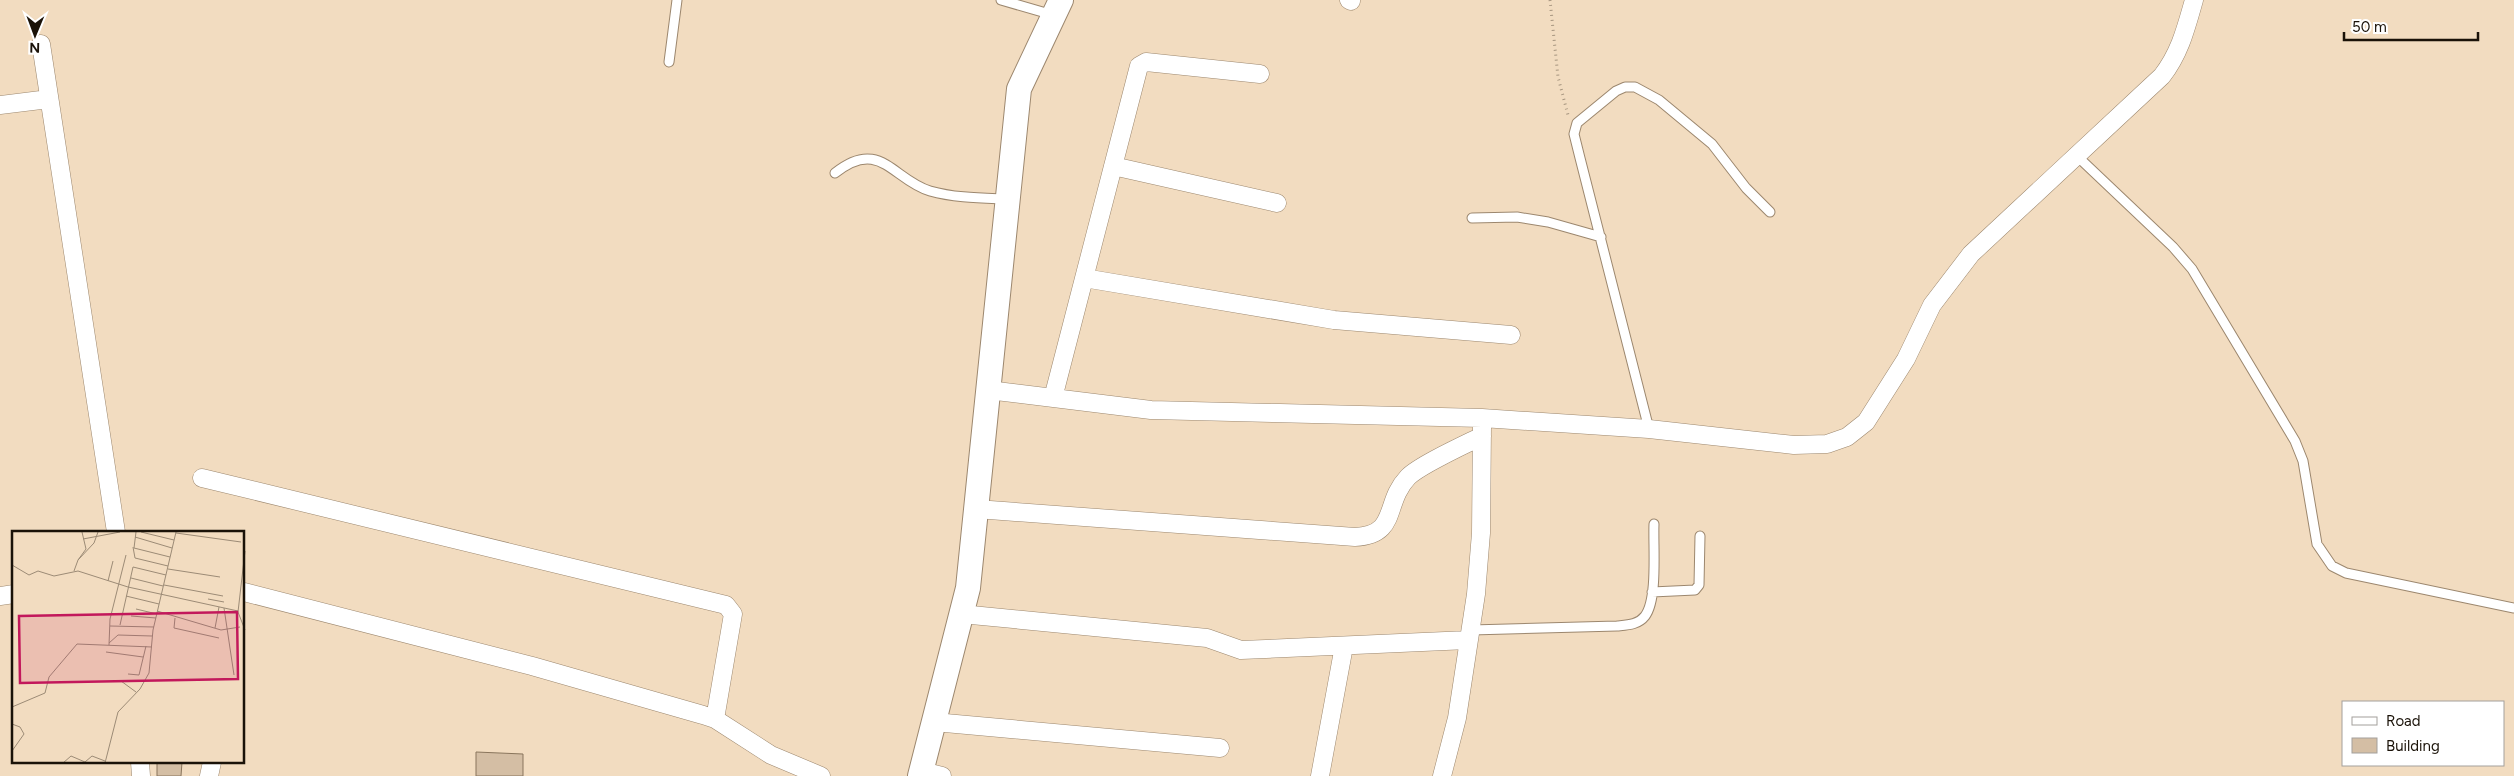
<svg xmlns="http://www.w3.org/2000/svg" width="2514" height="776" font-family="Figtree,sans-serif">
	<rect width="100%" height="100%" fill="#f2dcc0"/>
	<path fill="#d4bea4" stroke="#89755c" d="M 476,752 L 523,754 L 523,776 L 476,776 Z
		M 157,762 L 182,762 L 181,776 L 157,776 Z"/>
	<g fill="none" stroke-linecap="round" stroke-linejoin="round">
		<g stroke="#9c876e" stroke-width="11">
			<path id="lane" d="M 1001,0 L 1053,15
				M 669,62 L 677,0
				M 2077,156 L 2173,247 L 2192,269 L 2295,441 L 2303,461 L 2317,544 L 2332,566 L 2346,573 L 2514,608
				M 835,173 C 880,137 893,180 930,191 C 955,198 981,198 1007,199
				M 1472,218 L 1517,217 L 1548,222 L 1601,237
				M 1649,429 L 1580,158 L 1574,134 L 1577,123 L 1616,91 L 1625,87 L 1635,87 L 1659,100 L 1712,144 L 1746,188 L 1770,212
				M 1652,592 L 1695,590 L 1699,585 L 1700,536
				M 1471,630 L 1617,626 C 1627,625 1638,625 1645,616 C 1658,599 1653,546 1654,524"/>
		</g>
		<g stroke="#9c876e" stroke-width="19">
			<path id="street" d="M 1349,0 L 1351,1
				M 41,44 L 116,532
				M 0,105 L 49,99
				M 1113,166 L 1277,203
				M 1084,278 L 1334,320 L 1511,335
				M 988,390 L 1151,410 L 1482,418 L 1649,429 L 1794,445 L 1827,444 L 1847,437 L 1866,422 L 1906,359 L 1932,305 L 1971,254 L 2162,76 C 2180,53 2186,28 2194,0
				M 1053,398 L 1139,66 L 1146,62 L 1260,74
				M 202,478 L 726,605 L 733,614 L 715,719
				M 976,509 L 1355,537 C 1399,535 1383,503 1408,477 C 1420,465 1464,445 1482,436
				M 244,592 L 532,666 L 703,715 L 715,719 L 771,755 L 821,776
				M 0,596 L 14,594
				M 961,614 L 1207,638 L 1241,650 L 1468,640
				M 934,722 L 1220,748
				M 140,762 L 141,776
				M 922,771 L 942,776
				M 209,776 L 212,762
				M 1320,776 L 1344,646
				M 1442,776 L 1457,718 L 1476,594 L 1481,533 L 1482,426"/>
		</g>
		<g stroke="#9c876e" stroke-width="26">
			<path id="secondary" d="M 920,776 L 968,588 L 1019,89 L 1061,0"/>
		</g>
		<path stroke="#a6957f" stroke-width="3" stroke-dasharray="1 4" stroke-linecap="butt" d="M 1550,0 L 1558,77 L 1568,115"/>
		<use href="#lane" stroke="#fff" stroke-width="9"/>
		<use href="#street" stroke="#fff" stroke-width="18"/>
		<use href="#secondary" stroke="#fff" stroke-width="24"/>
	</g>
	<g transform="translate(12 531)">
		<rect width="232" height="232" fill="#f2dcc0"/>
		<path fill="none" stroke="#9c8b76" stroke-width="1" d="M 124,1 L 122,17 L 158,26M 129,1 L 162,9M 164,2 L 229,11M 123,6 L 160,17M 71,8 L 108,1M 121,16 L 123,27 L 156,35M 233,20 L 226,81 L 233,99M 66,29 L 74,18 L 70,1M 0,34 L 17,44 L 26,40 L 42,45 L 66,40 L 116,56 L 226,80M 156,38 L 208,46M 62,40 L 66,29 L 82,12 L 86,1M 119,47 L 151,55M 96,50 L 101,30M 152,54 L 211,65M 114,65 L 147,73M 196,68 L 212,71M 212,77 L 222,144M 124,78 L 145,83M 145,80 L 209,99 L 228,96M 119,85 L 144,87M 163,87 L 162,97 L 207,107M 108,94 L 121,36 L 154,44M 98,95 L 142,96M 203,97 L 207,76M 97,112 L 106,104 L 140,105M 97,114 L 98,88 L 114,24M 94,121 L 131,126M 116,143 L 127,144 L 134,115M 109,150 L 124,161M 0,176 L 33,162 L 37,146 L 65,113 L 140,116M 0,193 L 8,196 L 12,203 L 0,220M 51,232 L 59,225 L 73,231 L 80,225 L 93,230M 93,232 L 106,181 L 128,158 L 137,142 L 141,99 L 164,1"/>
		<path fill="#c2185b" fill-opacity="0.15" stroke="#c2185b" stroke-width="2.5" d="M 225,81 L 226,148 L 8,152 L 7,85 Z"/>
		<rect width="232" height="232" fill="none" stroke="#1a1208" stroke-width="2.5"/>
	</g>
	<rect x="2342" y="701" width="162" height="65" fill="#ffffff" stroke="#a3a09c"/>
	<rect x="2352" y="717" width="25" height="8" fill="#ffffff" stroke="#a3a09c"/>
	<text x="2386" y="726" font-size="15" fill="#1a1208">Road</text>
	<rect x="2352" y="738" width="25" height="15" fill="#d4bea4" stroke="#a3a09c"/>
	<text x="2386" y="751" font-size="15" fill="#1a1208">Building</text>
	<g transform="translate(35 35) rotate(181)" stroke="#ffffff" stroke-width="4" paint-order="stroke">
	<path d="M0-4L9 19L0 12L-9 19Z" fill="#1a1208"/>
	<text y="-8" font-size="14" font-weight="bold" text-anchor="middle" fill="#1a1208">N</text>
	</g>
	<path d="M2344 32v8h134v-8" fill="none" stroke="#1a1208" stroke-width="2.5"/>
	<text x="2352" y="32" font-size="15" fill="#1a1208" stroke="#ffffff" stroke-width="4" paint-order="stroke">50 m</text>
</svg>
